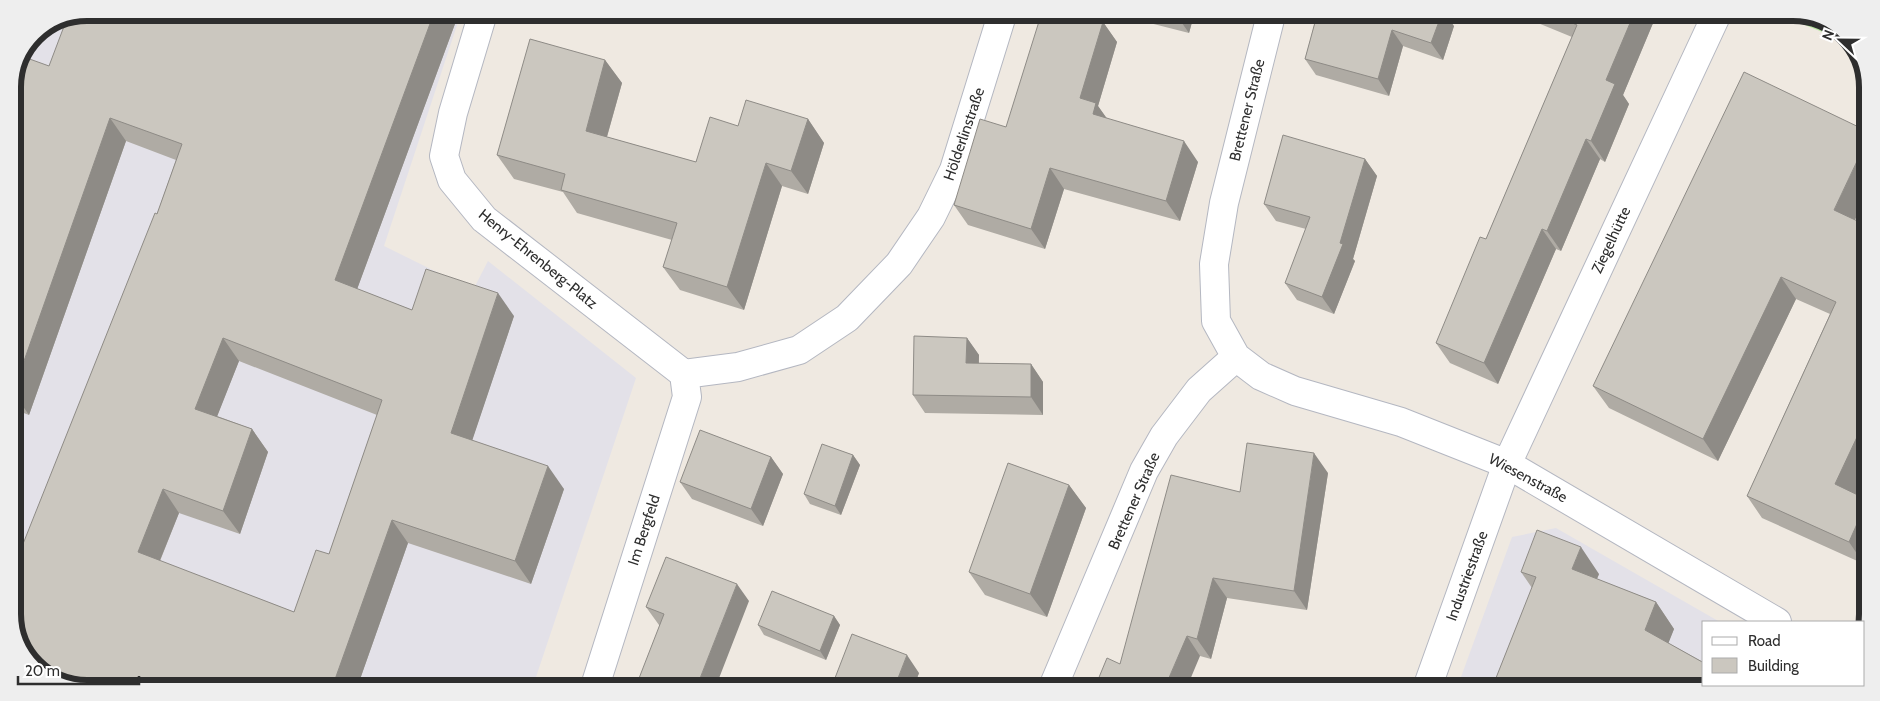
<svg xmlns="http://www.w3.org/2000/svg" width="1880" height="701" font-family="Cabin,sans-serif">
	<rect width="100%" height="100%" fill="#efe9e1"/>
	<path fill="#e3e1e8" d="M 87,13 L 461,13 L 384,246 L 473,290 L 488,261 L 636,378 L 533,686 L 63,684 L 28,659 L 13,619 L 13,83 L 35,34 Z
		M 1556,528 L 1720,622 L 1704,622 L 1704,685 L 1805,685 L 1793,688 L 1457,688 L 1512,537 Z"/>
	<path fill="#b6e59e" d="M 1782,16 L 1817,17 L 1853,44 Z"/>
	<g fill="none" stroke-linecap="round" stroke-linejoin="round">
		<g stroke="#b4b7c1" stroke-width="30">
			<path id="minor" d="M 483,13 L 453,113 L 444,156 L 452,180 L 484,219 L 684,374
				M 684,374 L 738,367 L 799,350 L 847,318 L 899,264 L 931,217 L 954,170 L 1002,15
				M 595,686 L 687,397 L 684,374
				M 1427,688 L 1507,464 L 1716,16"/>
		</g>
		<g stroke="#b4b7c1" stroke-width="30">
			<path id="tertiary" d="M 1271,15 L 1224,203 L 1214,264 L 1216,321 L 1236,357 L 1261,376 L 1295,391 L 1401,422 L 1507,464 L 1777,622
				M 1053,687 L 1144,471 L 1164,436 L 1199,390 L 1236,357"/>
		</g>
		<use href="#minor" stroke="#fff" stroke-width="28"/>
		<use href="#tertiary" stroke="#fff" stroke-width="28"/>
	</g>
	<path fill="#afaba4" fill-rule="evenodd" d="M 87,12 L 459,13 L 357,289 L 412,310 L 514,316 L 472,440 L 564,489 L 531,584 L 408,543 L 358,685 L 63,684 L 157,214 L 176,160 L 126,141 L 29,415 L 13,409 L 13,83 L 49,66 ZM 239,361 L 377,415 L 329,554 L 294,612 L 160,561 L 179,513 L 240,534 L 268,452 L 252,429 L 217,416 Z
		M 1124,15 L 1194,15 L 1189,33 L 1126,17 Z
		M 1317,15 L 1454,26 L 1443,60 L 1403,46 L 1389,96 L 1316,75 L 1305,59 Z
		M 1530,16 L 1656,16 L 1623,95 L 1629,104 L 1605,162 L 1600,159 L 1561,251 L 1556,249 L 1498,384 L 1450,363 L 1436,343 L 1486,239 L 1572,37 L 1533,21 Z
		M 1103,22 L 1117,42 L 1098,106 L 1106,118 L 1198,162 L 1180,221 L 1064,189 L 1045,249 L 968,225 L 954,205 L 1006,127 Z
		M 605,60 L 622,83 L 607,137 L 696,162 L 738,126 L 808,119 L 824,143 L 808,194 L 782,186 L 744,310 L 680,290 L 663,267 L 672,240 L 577,213 L 563,192 L 514,179 L 497,155 Z
		M 1365,159 L 1377,176 L 1353,259 L 1355,261 L 1334,314 L 1297,300 L 1285,283 L 1306,229 L 1276,221 L 1264,204 Z
		M 1855,220 L 1866,225 L 1865,477 L 1857,494 L 1864,498 L 1864,564 L 1762,518 L 1747,496 L 1830,314 L 1796,299 L 1718,461 L 1609,408 L 1593,386 Z
		M 967,338 L 979,355 L 979,363 L 1031,364 L 1043,382 L 1043,415 L 925,413 L 913,395 Z
		M 853,455 L 860,465 L 841,515 L 810,504 L 804,494 Z
		M 771,457 L 783,474 L 763,526 L 692,499 L 680,482 Z
		M 1328,473 L 1307,610 L 1227,598 L 1211,659 L 1200,656 L 1120,664 Z
		M 1069,485 L 1086,508 L 1047,617 L 985,595 L 969,572 Z
		M 1521,572 L 1599,574 L 1597,579 L 1656,602 L 1674,629 L 1668,643 L 1751,688 L 1492,688 L 1532,588 Z
		M 749,601 L 660,625 L 659,625 L 646,607 Z
		M 834,616 L 840,625 L 826,660 L 764,635 L 758,625 Z
		M 919,673 L 914,686 L 841,686 L 835,678 Z"/>
	<path fill="#8e8b86" d="M 434,13 L 459,13 L 352,303 L 335,280 Z
		M 1177,15 L 1194,15 L 1189,33 L 1177,16 Z
		M 1441,16 L 1447,16 L 1454,26 L 1443,60 L 1431,43 Z
		M 1633,16 L 1656,16 L 1623,95 L 1629,104 L 1605,162 L 1591,141 L 1606,80 Z
		M 1103,22 L 1117,42 L 1098,106 L 1111,124 L 1108,134 L 1080,98 Z
		M 1392,30 L 1403,46 L 1389,96 L 1378,79 Z
		M 605,60 L 622,83 L 602,154 L 586,131 Z
		M 110,118 L 126,141 L 29,415 L 13,392 Z
		M 808,119 L 824,143 L 808,194 L 791,171 Z
		M 1586,139 L 1600,159 L 1561,251 L 1547,231 Z
		M 1867,140 L 1867,196 L 1849,232 L 1834,210 Z
		M 1184,141 L 1198,162 L 1180,221 L 1166,201 Z
		M 1365,159 L 1377,176 L 1353,259 L 1355,261 L 1334,314 L 1322,297 L 1340,243 Z
		M 766,163 L 782,186 L 744,310 L 727,287 Z
		M 1050,168 L 1064,189 L 1045,249 L 1031,229 Z
		M 1542,229 L 1556,249 L 1498,384 L 1484,363 Z
		M 1781,277 L 1796,299 L 1718,461 L 1703,439 Z
		M 498,293 L 514,316 L 467,456 L 451,433 Z
		M 223,338 L 239,361 L 211,432 L 195,409 Z
		M 967,338 L 979,355 L 978,381 L 966,363 Z
		M 1031,364 L 1043,382 L 1043,415 L 1031,397 Z
		M 1865,420 L 1865,477 L 1851,506 L 1835,484 Z
		M 252,429 L 268,452 L 240,534 L 223,511 Z
		M 1314,453 L 1328,473 L 1307,610 L 1294,591 Z
		M 853,455 L 860,465 L 841,515 L 835,506 Z
		M 771,457 L 783,474 L 763,526 L 751,509 Z
		M 548,466 L 564,489 L 531,584 L 515,561 Z
		M 1069,485 L 1086,508 L 1047,617 L 1030,594 Z
		M 163,489 L 179,513 L 154,575 L 138,552 Z
		M 1864,508 L 1864,564 L 1849,542 Z
		M 392,520 L 408,543 L 358,685 L 333,685 Z
		M 1581,547 L 1599,574 L 1590,595 L 1572,569 Z
		M 1213,578 L 1227,598 L 1211,659 L 1197,639 Z
		M 737,584 L 749,601 L 716,686 L 697,686 Z
		M 1656,602 L 1674,629 L 1663,657 L 1645,630 Z
		M 834,616 L 840,625 L 826,660 L 820,651 Z
		M 1187,636 L 1200,656 L 1187,687 L 1165,687 Z
		M 907,655 L 919,673 L 914,686 L 895,686 Z"/>
	<path fill="#cbc7bf" stroke="#8e8b86" fill-rule="evenodd" d="M 87,12 L 434,13 L 335,280 L 412,310 L 426,269 L 498,293 L 451,433 L 548,466 L 515,561 L 392,520 L 333,685 L 63,684 L 28,659 L 13,619 L 13,569 L 155,213 L 157,214 L 182,144 L 110,118 L 13,392 L 13,83 L 24,57 L 49,66 L 66,21 ZM 223,338 L 382,400 L 329,554 L 316,550 L 294,612 L 138,552 L 163,489 L 223,511 L 252,429 L 195,409 Z
		M 1041,15 L 1081,15 L 1103,22 L 1080,98 L 1096,103 L 1093,114 L 1184,141 L 1166,201 L 1050,168 L 1031,229 L 954,205 L 980,119 L 1006,127 Z
		M 1317,15 L 1441,16 L 1431,43 L 1392,30 L 1378,79 L 1305,59 Z
		M 1556,16 L 1633,16 L 1606,80 L 1615,84 L 1591,141 L 1586,139 L 1547,231 L 1542,229 L 1484,363 L 1436,343 L 1480,237 L 1486,239 L 1577,25 Z
		M 530,39 L 605,60 L 586,131 L 696,162 L 710,117 L 738,126 L 746,100 L 808,119 L 791,171 L 766,163 L 727,287 L 663,267 L 677,223 L 561,190 L 565,174 L 497,155 Z
		M 1744,72 L 1867,131 L 1867,140 L 1834,210 L 1866,225 L 1865,420 L 1835,484 L 1864,498 L 1864,508 L 1849,542 L 1747,496 L 1836,302 L 1781,277 L 1703,439 L 1593,386 Z
		M 1283,135 L 1365,159 L 1340,243 L 1343,244 L 1322,297 L 1285,283 L 1310,217 L 1264,204 Z
		M 914,336 L 967,338 L 966,363 L 1031,364 L 1031,397 L 913,395 Z
		M 700,430 L 771,457 L 751,509 L 680,482 Z
		M 1247,443 L 1314,453 L 1294,591 L 1213,578 L 1197,639 L 1187,636 L 1165,687 L 1095,687 L 1107,658 L 1120,664 L 1171,475 L 1240,492 Z
		M 822,444 L 853,455 L 835,506 L 804,494 Z
		M 1008,463 L 1069,485 L 1030,594 L 969,572 Z
		M 1537,530 L 1581,547 L 1572,569 L 1656,602 L 1645,630 L 1704,663 L 1704,685 L 1744,685 L 1751,688 L 1631,688 L 1624,684 L 1622,688 L 1492,688 L 1536,577 L 1521,572 Z
		M 666,557 L 737,584 L 697,686 L 636,686 L 664,614 L 646,607 Z
		M 772,591 L 834,616 L 820,651 L 758,625 Z
		M 852,634 L 907,655 L 895,686 L 857,686 L 835,678 Z"/>
	<g text-anchor="middle" stroke-width="5" stroke-linejoin="round" paint-order="stroke">
		<g font-size="15" fill="#2e2e2e" stroke="#fff">
			<text transform="translate(1247 110) rotate(-76)" y="5">Brettener Straße</text>
			<text transform="translate(964 134) rotate(-71)" y="5">Hölderlinstraße</text>
			<text transform="translate(1611 240) rotate(-65)" y="5">Ziegelhütte</text>
			<text transform="translate(538 259) rotate(39)" y="5">Henry-Ehrenberg-Platz</text>
			<text transform="translate(1528 478) rotate(28)" y="5">Wiesenstraße</text>
			<text transform="translate(1134 501) rotate(-66)" y="5">Brettener Straße</text>
			<text transform="translate(644 530) rotate(-72)" y="5">Im Bergfeld</text>
			<text transform="translate(1467 576) rotate(-70)" y="5">Industriestraße</text>
		</g>
	</g>
	<path d="M0 0H1880V701H0ZM87 21H1793A66 66 0 0 1 1859 87V614A66 66 0 0 1 1793 680H87A66 66 0 0 1 21 614V87A66 66 0 0 1 87 21Z" fill="#eee" fill-rule="evenodd"/>
	<path fill="none" stroke="#2e2e2e" stroke-width="6" d="M87 21H1793A66 66 0 0 1 1859 87V614A66 66 0 0 1 1793 680H87A66 66 0 0 1 21 614V87A66 66 0 0 1 87 21Z"/>
	<rect x="1702" y="621" width="162" height="65" fill="#ffffff" stroke="#ababab"/>
	<rect x="1712" y="637" width="25" height="8" fill="#ffffff" stroke="#ababab"/>
	<text x="1748" y="646" font-size="15" fill="#2e2e2e">Road</text>
	<rect x="1712" y="658" width="25" height="15" fill="#cbc7bf" stroke="#ababab"/>
	<text x="1748" y="671" font-size="15" fill="#2e2e2e">Building</text>
	<g transform="translate(1840 40) rotate(292)" stroke="#ffffff" stroke-width="4" paint-order="stroke">
	<path d="M0-4L9 19L0 12L-9 19Z" fill="#2e2e2e"/>
	<text y="-8" font-size="14" font-weight="bold" text-anchor="middle" fill="#2e2e2e">N</text>
	</g>
	<path d="M18 676v8h121v-8" fill="none" stroke="#2e2e2e" stroke-width="2.5"/>
	<text x="25" y="676" font-size="15" fill="#2e2e2e" stroke="#ffffff" stroke-width="4" paint-order="stroke">20 m</text>
</svg>
